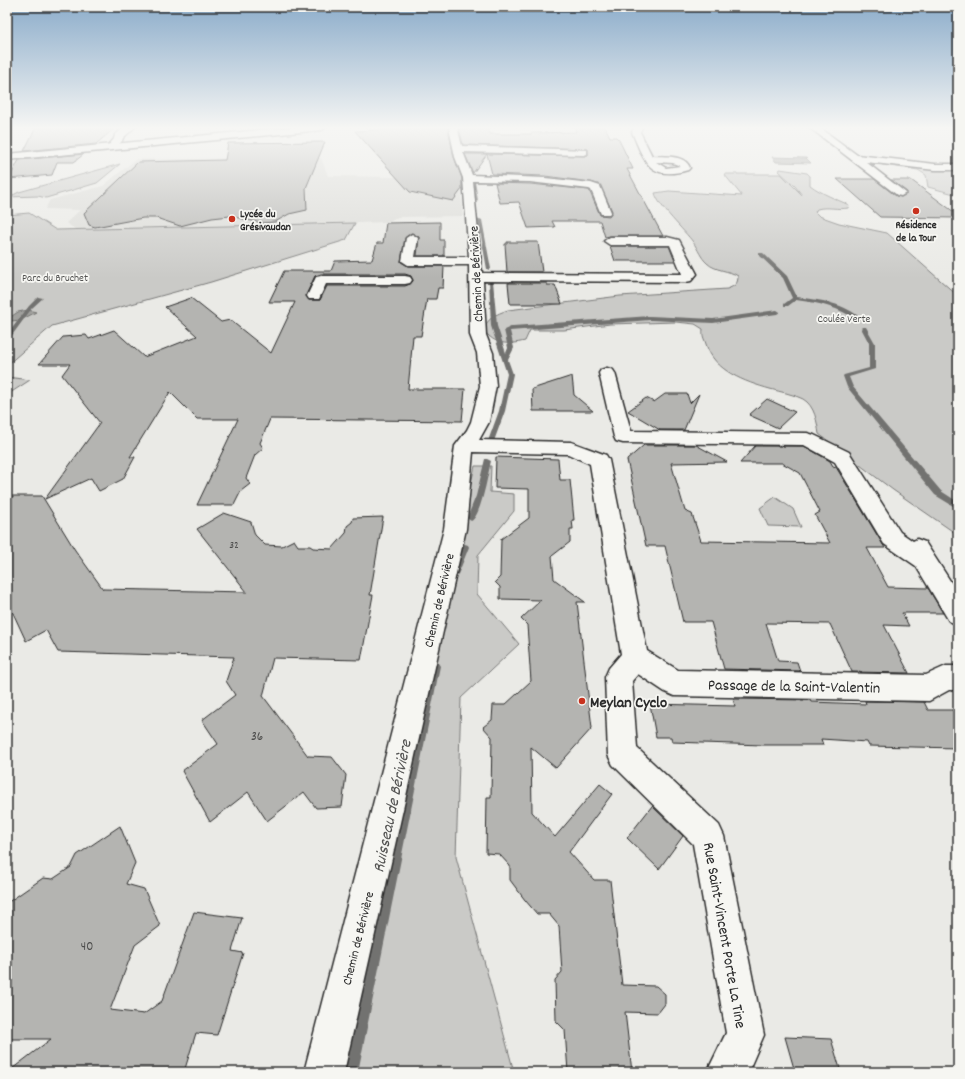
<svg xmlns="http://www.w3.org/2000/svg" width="965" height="1079" font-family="Dekko,sans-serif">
	<rect width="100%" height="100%" fill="#eaeae6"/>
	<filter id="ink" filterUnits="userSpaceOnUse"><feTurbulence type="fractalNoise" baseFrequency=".025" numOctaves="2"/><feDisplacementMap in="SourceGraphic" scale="8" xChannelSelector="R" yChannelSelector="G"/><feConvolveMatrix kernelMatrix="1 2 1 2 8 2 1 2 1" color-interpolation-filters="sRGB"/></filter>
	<g filter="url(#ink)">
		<path fill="#dadad6" d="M 321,158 L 328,176 L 462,178 L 461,190 L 463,216 L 398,217 L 387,222 L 356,223 L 346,240 L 136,270 L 66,223 L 80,210 L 45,209 L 50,200 L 103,186 L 136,159 Z"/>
		<path fill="#cacac7" stroke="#7a7a79" d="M 882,162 L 958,167 L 958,195 L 928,187 L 926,175 L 918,170 L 882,165 Z
			M 120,164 L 97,183 L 46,198 L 38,196 L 9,197 L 19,192 Z
			M 780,169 L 807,173 L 810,176 L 810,185 C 822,194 836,199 849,205 L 848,208 C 838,210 828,206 817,209 L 815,212 L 819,216 L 839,223 L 887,233 L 958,296 L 958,535 L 893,490 L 819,434 C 817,422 815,406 803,399 C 793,394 781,392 770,389 C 745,382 714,371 706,344 C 704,338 702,336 703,329 L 695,324 L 676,322 L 610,324 L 564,330 L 530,330 L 525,341 C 508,345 494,345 484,330 C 487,318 496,314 508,310 L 620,296 L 727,289 C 735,286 738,284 738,276 C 729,270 715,271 707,263 C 701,258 698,249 693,242 C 685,231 658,206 655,193 L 669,191 L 742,196 L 724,174 L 781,174 L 802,195 L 795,186 L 779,171 Z
			M 29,213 L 56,230 L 355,223 L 346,240 L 211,282 L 52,326 L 7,365 L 7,215 Z
			M 7,377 L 30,380 L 7,395 Z
			M 475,466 L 491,466 L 490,492 L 514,494 L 514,511 L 478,555 L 477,594 L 519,644 L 461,698 L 456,857 L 514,1072 L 336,1072 Z
			M 775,497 L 793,509 L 801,527 L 768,526 L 760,508 Z"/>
		<path fill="#a1a19e" stroke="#727270" d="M 772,157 L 806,158 L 811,163 L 776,162 Z
			M 28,310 L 36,312 L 21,320 L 11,321 L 9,318 L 18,312 Z"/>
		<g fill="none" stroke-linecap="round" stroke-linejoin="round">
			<path fill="#727270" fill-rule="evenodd" d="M 473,180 L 475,181 L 478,200 L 476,201 L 474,200 L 471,181 Z
				M 480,219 L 482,220 L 491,269 L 489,270 L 487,269 L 478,220 Z
				M 759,253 L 763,253 L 787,276 L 797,297 C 820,300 845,303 863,320 L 858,321 C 839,307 819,303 796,300 L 788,306 L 784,306 L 784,304 L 792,298 L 783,278 L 759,255 Z
				M 489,280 L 493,281 L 497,326 L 506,353 L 508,348 L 504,330 L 513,326 L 650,316 L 713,319 L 777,310 L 780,312 L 777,314 L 713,323 L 650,320 L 510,331 L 514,348 L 508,360 L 513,374 L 505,411 L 494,441 L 491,443 L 488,441 L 499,411 L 507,374 L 491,326 Z
				M 38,297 L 43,298 L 32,308 L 13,334 L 7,340 L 7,335 L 29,306 Z
				M 862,327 L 866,327 L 875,343 L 875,369 L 849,377 L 853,387 L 941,491 L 958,502 L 958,509 L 935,495 L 847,387 L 843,376 L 844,375 L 869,368 L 869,343 L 861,328 Z
				M 485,459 L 487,459 L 491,461 C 488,473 481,517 471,521 L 467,518 L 476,496 Z
				M 465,544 L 468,545 L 469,547 L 459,572 L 458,574 L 455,575 L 452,574 L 451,572 L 461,547 L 462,545 Z
				M 435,662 L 438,663 L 440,666 L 358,1072 L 344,1072 L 430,666 L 432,663 Z"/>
		</g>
		<path fill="#b4b4b1" stroke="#2b2b2b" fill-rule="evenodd" d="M 36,127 L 116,127 L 96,144 L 24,151 Z
			M 459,127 L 489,127 L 490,134 L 531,134 L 531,133 L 576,132 L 575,127 L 605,127 L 610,137 L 616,137 L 619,140 L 633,169 L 627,169 L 663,236 L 610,236 L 605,237 L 600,221 L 552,221 L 555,227 L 528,228 L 519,202 L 500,203 L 495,183 L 530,184 L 589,190 L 600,215 L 609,216 L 612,211 L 600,185 L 591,182 L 545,176 L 492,174 L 487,154 L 584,156 L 588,155 L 588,149 L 463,145 Z
			M 424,128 L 448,128 L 454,157 L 462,178 L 462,189 L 453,201 L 410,192 L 355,131 Z
			M 325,142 L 306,188 L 307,210 L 289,214 L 275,222 L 261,223 L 230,216 L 212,218 L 180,226 L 156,218 L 143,218 L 95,227 L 89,225 L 84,213 L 138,162 L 225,160 L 228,143 Z
			M 84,154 L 74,162 L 57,162 L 52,175 L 9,179 L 19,160 Z
			M 465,154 L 487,154 L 473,173 Z
			M 837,179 L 874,179 L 896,196 L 901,197 L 907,194 L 907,192 L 891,180 L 911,180 L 958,215 L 958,218 L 880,217 Z
			M 440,222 L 440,240 L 444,240 L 444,256 L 417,256 L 419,237 L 411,233 L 405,238 L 401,262 L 408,266 L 444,266 L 443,288 L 438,288 L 436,299 L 427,299 L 421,336 L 413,336 L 408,389 L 465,389 L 462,421 L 270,419 L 260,443 L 263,448 L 255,455 L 246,478 L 250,484 L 241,491 L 234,505 L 197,505 L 238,419 L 197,419 L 170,392 L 130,457 L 135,457 L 123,479 L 99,491 L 91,478 L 45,499 L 100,423 L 62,375 L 70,364 L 39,364 L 63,337 L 86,335 L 89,339 L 114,330 L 144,357 L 197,336 L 165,307 L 191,298 L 221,322 L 230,320 L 271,353 L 295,302 L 269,302 L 284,271 L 331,271 L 335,261 L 372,260 L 377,243 L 383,243 L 386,223 ZM 321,274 L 405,274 L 411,276 L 413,281 L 410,284 L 405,286 L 327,286 L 320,300 L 309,300 L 306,295 L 315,276 Z
			M 507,242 L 538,242 L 542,272 L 507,272 L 505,244 L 507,244 Z
			M 610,246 L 669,246 L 675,261 L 615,261 Z
			M 508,283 L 547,283 L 547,285 L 555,285 L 562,304 L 510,304 Z
			M 572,376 L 574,395 L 593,411 L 533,411 L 532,389 Z
			M 665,394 L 687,394 L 690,403 L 699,394 L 684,430 L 660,430 L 628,411 L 646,398 L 654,402 Z
			M 767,399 L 795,412 L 778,428 L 749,415 Z
			M 644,445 L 696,445 L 727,462 L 671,463 L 685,511 L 692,514 L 701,541 L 830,543 L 815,515 L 820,512 L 800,473 L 782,463 L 740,463 L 755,446 L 804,446 L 830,461 L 833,466 L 836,467 L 885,548 L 867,548 L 888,587 L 928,588 L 943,613 L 902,613 L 909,626 L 884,625 L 909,673 L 852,672 L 830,624 L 766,623 L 778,661 L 797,662 L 800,671 L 724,669 L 711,622 L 683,622 L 665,546 L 646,546 L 627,460 Z
			M 496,457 L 558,459 L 560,480 L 570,480 L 574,520 L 572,520 L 573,529 L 570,529 L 570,542 L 552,556 L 554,579 L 585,602 L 577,602 L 592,728 L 556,768 L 531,747 L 532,812 L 555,837 L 600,784 L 612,794 L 569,852 L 594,880 L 610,880 L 622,985 L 656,986 L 665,994 L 665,1004 L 658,1013 L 625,1012 L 632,1072 L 568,1072 L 565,1030 L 556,1021 L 555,980 L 562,972 L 559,926 L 549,914 L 537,914 L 525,900 L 510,880 L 510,866 L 499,854 L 486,853 L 487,797 L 491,797 L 492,737 L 483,727 L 492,720 L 493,705 L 505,705 L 531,681 L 527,625 L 521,619 L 541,600 L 500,599 L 500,587 L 495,582 L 500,577 L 501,539 L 529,518 L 529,489 L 495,488 Z
			M 7,496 L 42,496 L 75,550 L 103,589 L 247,592 L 197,529 L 224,513 L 251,522 L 255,535 L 265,545 L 282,546 L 294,540 L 298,546 L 310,546 L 313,548 L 332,549 L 346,533 L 347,526 L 352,522 L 353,518 L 383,517 L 370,595 L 373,595 L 361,660 L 273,658 L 263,696 L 308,756 L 332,757 L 346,775 L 342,807 L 316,808 L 304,792 L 267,821 L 248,792 L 210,822 L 182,771 L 218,744 L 202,720 L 235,695 L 226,681 L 234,657 L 58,652 L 46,630 L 26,641 L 7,600 Z
			M 733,699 L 810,700 L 811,702 L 866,704 L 865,701 L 924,702 L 928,710 L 958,710 L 958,748 L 869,746 L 867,742 L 821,739 L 823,745 L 763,745 L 672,742 L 671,737 L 656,737 L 650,704 L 735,706 Z
			M 652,806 L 683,836 L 659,869 L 627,838 Z
			M 120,826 L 135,863 L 126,884 L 144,889 L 160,926 L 135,945 L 110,1010 L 144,1014 L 162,1001 L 194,912 L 242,918 L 232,951 L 243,953 L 217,1035 L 196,1033 L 184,1072 L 8,1072 L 51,1039 L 7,1039 L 7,903 L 43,878 L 53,879 L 71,867 L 77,855 Z
			M 785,1037 L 831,1039 L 841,1072 L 795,1072 Z"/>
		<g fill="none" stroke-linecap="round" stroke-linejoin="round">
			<g stroke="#2b2b2b" stroke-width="3">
				<path id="minor" d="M 125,127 L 135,127 L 123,138 L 122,141 L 115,148 L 109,148 L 108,146 L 114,139 L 115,135 Z
					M 449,127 L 457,127 L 462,146 L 587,150 L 587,154 L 584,155 L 463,152 L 472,175 L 545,178 L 591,183 L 600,186 L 611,212 L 609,214 L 601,214 L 591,190 L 589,189 L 530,182 L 473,181 L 482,273 L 682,274 L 670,245 L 610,245 L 604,241 L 610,237 L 667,237 L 679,240 L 697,274 L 691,281 L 686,282 L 483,281 L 486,335 L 493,353 L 496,386 L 489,422 L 479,440 L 571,442 L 606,455 L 609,460 L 647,651 L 678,670 L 926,675 L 946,666 L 958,666 L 958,690 L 949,690 L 929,701 L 674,696 L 665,692 L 638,674 L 632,681 L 637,748 L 719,825 L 724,836 L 764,1035 L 748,1072 L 707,1072 L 726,1033 L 693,844 L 613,765 L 608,755 L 605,677 L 609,668 L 621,654 L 590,464 L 568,454 L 473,452 L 466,529 L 344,1072 L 304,1072 L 444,529 L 455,446 L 467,430 L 471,422 L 480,386 L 477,353 L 470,335 L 469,265 L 408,265 L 402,261 L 406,238 L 412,234 L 418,238 L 415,257 L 469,257 L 463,178 L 455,157 Z
					M 634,127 L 642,127 L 640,132 L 652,156 C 664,157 685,154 690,168 L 688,170 C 650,181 645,163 632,132 ZM 656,162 L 673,163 L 680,166 L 666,168 Z
					M 809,127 L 819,127 L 857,155 L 935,164 L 958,164 L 958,170 L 935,170 L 866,162 L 906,193 L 901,196 L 897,195 Z
					M 321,276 L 405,276 L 410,277 L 412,280 L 410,283 L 405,284 L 326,284 L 319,299 L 309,299 L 307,296 L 316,277 Z
					M 607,368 L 613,370 L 615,373 L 631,431 L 807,433 L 814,435 L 849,452 L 900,532 L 913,541 L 917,539 L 925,542 L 958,593 L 958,625 L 949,621 L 916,566 L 884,544 L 835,462 L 804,445 L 623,443 L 616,441 L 614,437 L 599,373 L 601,370 Z"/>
			</g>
			<g stroke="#2b2b2b" stroke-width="3">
				<path id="major" d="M 292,127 L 326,127 L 322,130 L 7,160 L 7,154 Z"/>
			</g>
			<use href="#minor" fill="#f6f6f2" fill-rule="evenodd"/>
			<use href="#major" fill="#f6f6f2" fill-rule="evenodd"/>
		</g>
	</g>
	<linearGradient id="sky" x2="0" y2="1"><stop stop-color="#8bacca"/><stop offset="0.46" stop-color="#f6f6f4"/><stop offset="1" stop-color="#f6f6f4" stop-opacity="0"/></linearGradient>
	<rect width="965" height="278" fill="url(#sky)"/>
	<g fill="#c8321e" stroke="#f6f6f2" stroke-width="1.5">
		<circle cx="916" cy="211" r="4"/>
		<circle cx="232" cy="219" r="4"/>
		<circle cx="582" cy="701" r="4"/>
	</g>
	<g text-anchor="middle" stroke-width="3.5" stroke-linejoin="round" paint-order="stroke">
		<g font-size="11" font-weight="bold" fill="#2b2b2b" stroke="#f6f6f2" text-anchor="start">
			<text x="240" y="217">Lycée du<tspan x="240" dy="13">Grésivaudan</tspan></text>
			<text x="916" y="228" text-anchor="middle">Résidence<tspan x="916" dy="13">de la Tour</tspan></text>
		</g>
		<g font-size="11" fill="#535352" stroke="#f6f6f2">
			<text x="55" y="281">Parc du Bruchet</text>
			<text x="844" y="322">Coulée Verte</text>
		</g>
		<g font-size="11" fill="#4d4d4c">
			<text x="234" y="548">32</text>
		</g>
		<g font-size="13" fill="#2b2b2b" stroke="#f6f6f2">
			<text transform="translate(475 274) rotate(-93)" y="5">Chemin de Bérivière</text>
			<text transform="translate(438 600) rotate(-77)" y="5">Chemin de Bérivière</text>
			<text transform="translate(357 938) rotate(-76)" y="5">Chemin de Bérivière</text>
		</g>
		<g font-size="13" fill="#4d4d4c">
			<text x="257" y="740">36</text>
			<text x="87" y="950">40</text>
		</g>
		<g font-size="16" fill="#2b2b2b" stroke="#f6f6f2">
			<text transform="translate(794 685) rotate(1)" y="6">Passage de la Saint-Valentin</text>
			<text transform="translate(726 935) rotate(80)" y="6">Rue Saint-Vincent Porte La Tine</text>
		</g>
		<g font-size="16" font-weight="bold" fill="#2b2b2b" stroke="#f6f6f2" text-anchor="start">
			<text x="590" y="707">Meylan Cyclo</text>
		</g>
		<g font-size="17" font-style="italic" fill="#545453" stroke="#f6f6f2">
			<text transform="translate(391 806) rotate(-78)" y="6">Ruisseau de Bérivière</text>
		</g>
	</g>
	<rect width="965" height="1079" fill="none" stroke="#f6f6f2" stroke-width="24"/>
	<rect x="12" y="12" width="941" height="1055" fill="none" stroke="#2b2b2b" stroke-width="1.5" filter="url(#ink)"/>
</svg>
